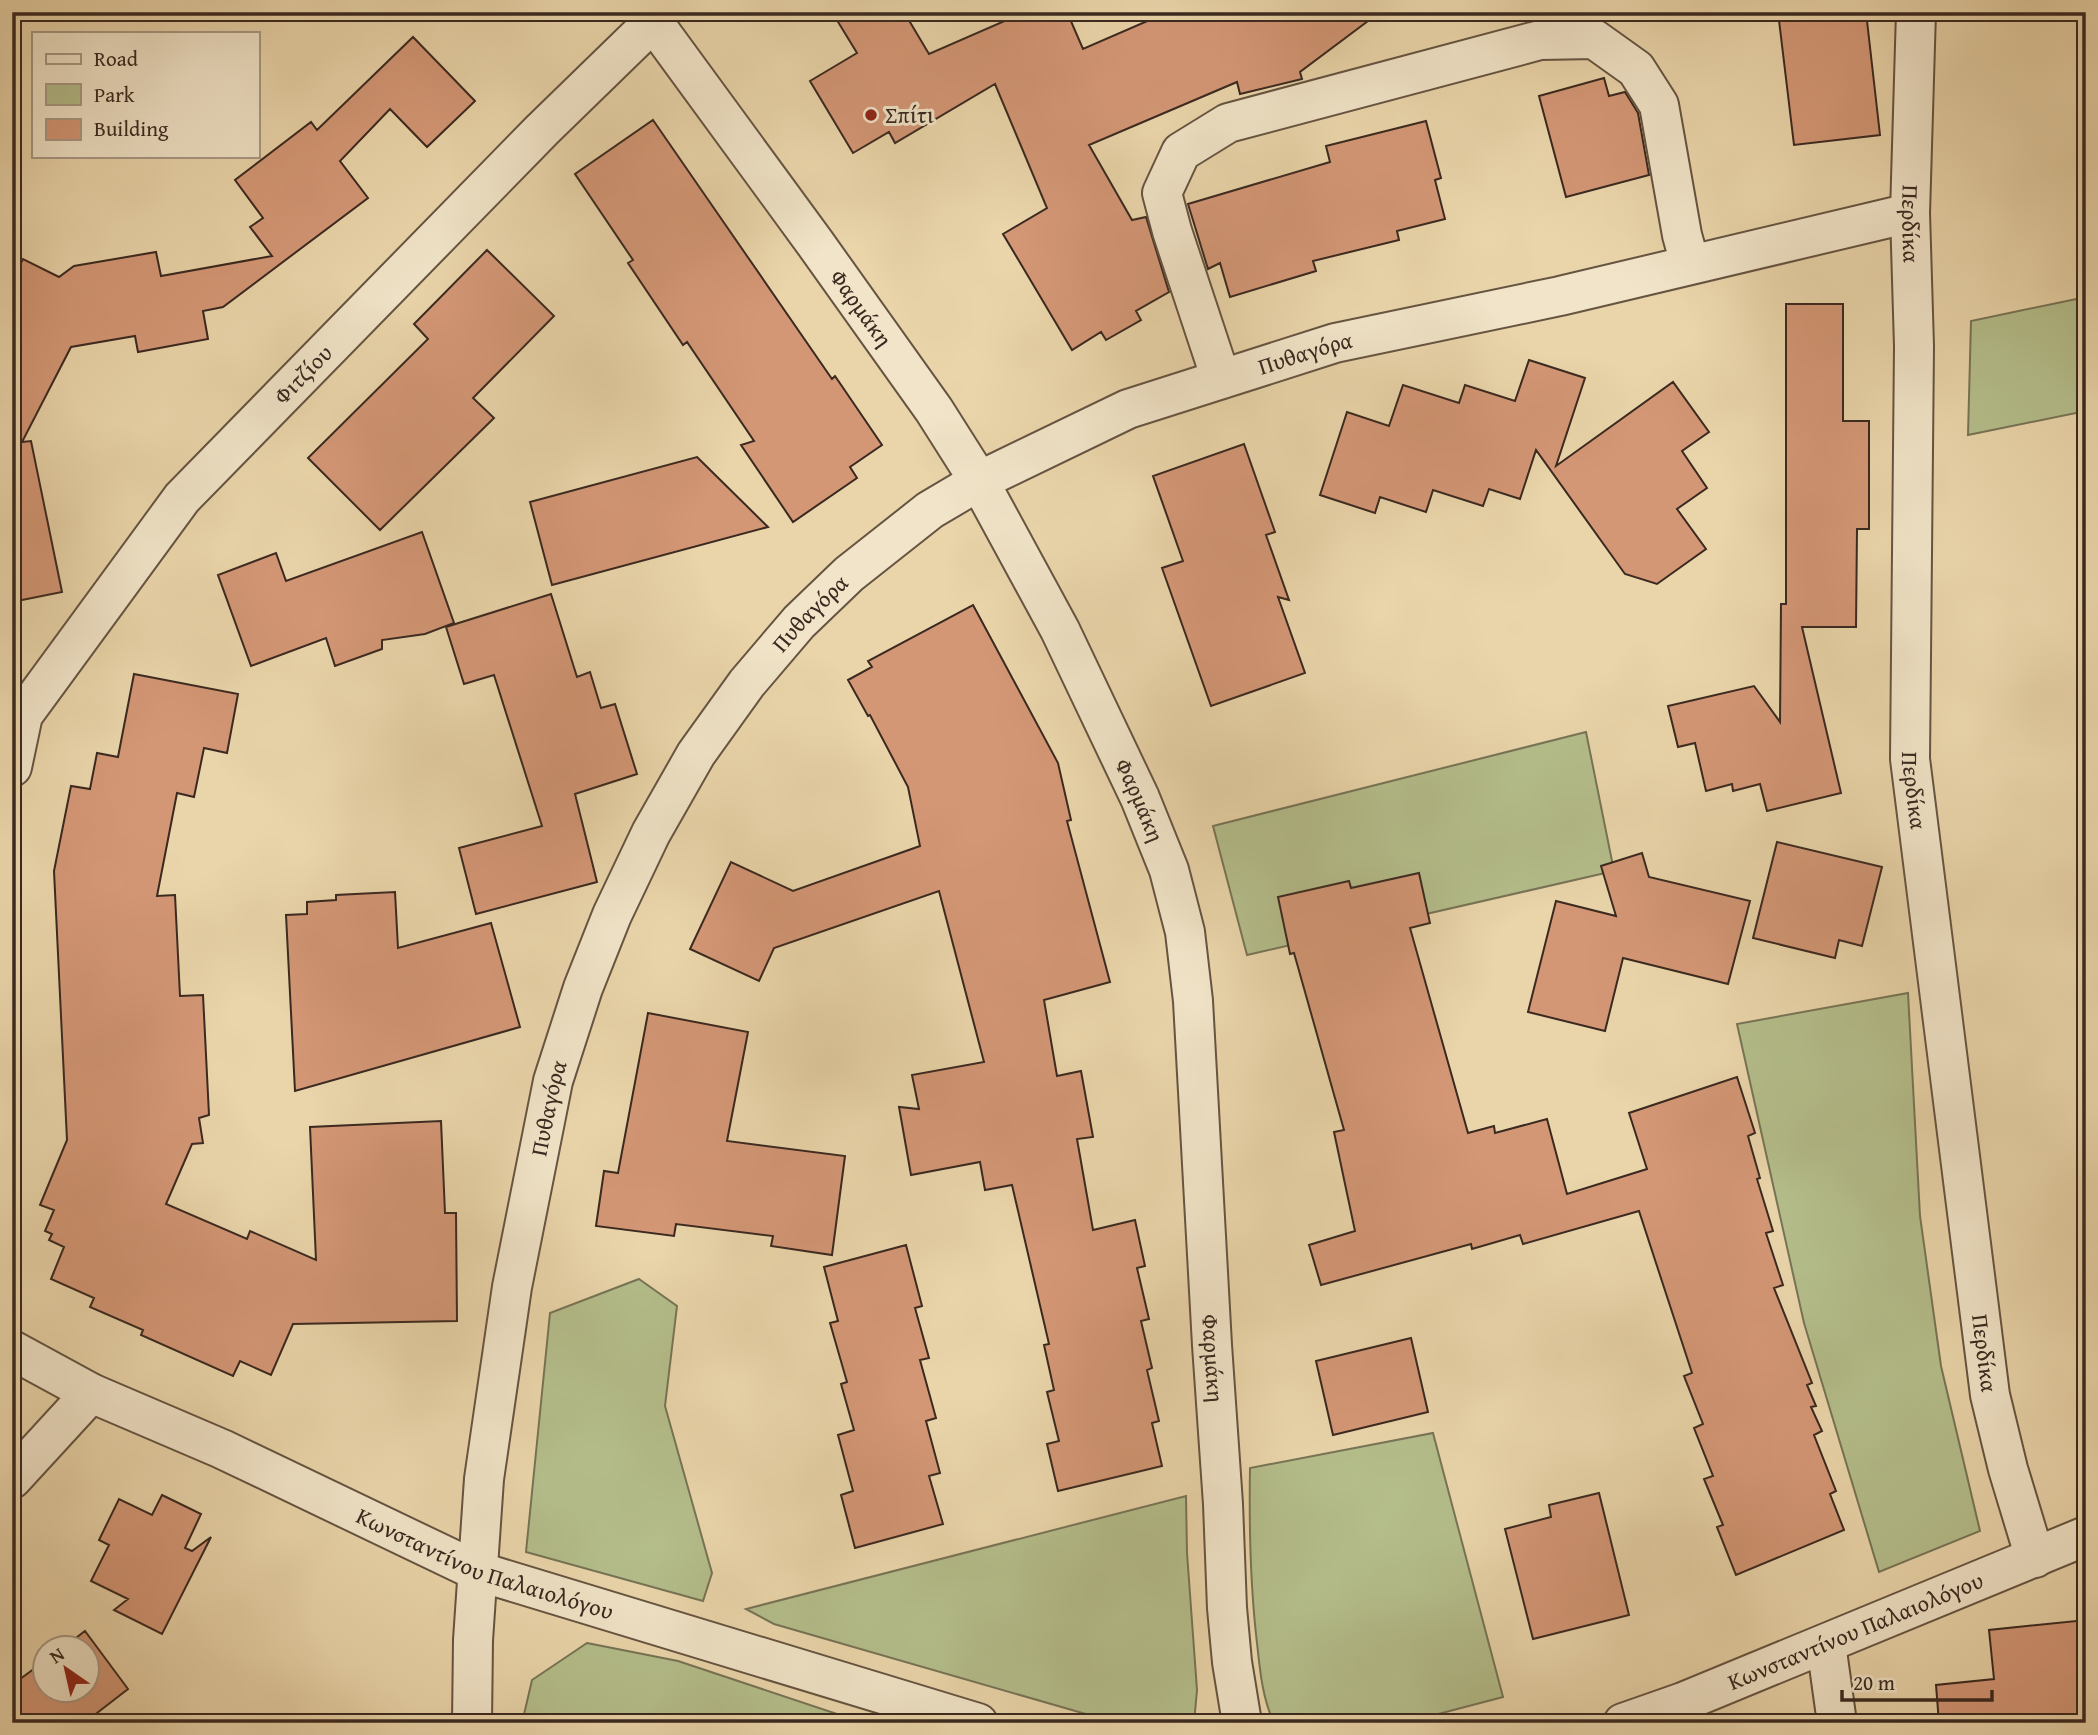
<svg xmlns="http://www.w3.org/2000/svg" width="2098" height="1735" font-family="'Gentium Book Plus',serif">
	<rect width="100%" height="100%" fill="#ead5aa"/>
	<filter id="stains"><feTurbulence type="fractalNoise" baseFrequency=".00286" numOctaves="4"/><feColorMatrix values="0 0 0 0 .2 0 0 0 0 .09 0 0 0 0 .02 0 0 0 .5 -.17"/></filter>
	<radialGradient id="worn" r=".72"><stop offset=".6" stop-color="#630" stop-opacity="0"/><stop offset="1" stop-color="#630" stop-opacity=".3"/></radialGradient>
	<path fill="#b4be8b" stroke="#777456" stroke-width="2" d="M 2086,297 L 2086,411 L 1968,435 L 1971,321 Z
		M 1586,732 L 1614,871 L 1247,955 L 1213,826 Z
		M 1908,993 L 1920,1216 L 1941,1366 L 1980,1531 L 1879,1572 L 1804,1323 L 1737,1024 Z
		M 639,1279 L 677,1306 L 665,1406 L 712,1573 L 703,1601 L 526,1552 L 550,1313 Z
		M 1433,1433 L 1503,1697 L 1404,1723 L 1274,1723 C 1262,1697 1260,1670 1257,1643 C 1250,1584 1249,1527 1250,1468 Z
		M 1186,1496 L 1187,1553 L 1197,1690 L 1194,1723 L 1117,1723 L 774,1624 L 746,1609 Z
		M 587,1643 L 678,1661 L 864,1723 L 522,1723 L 532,1680 Z"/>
	<path fill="#d49776" stroke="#3a2920" stroke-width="2" d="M 832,12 L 904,12 L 929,54 L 1025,12 L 1067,12 L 1083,49 L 1168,12 L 1380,12 L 1300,72 L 1302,79 L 1240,94 L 1237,82 L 1089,145 L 1132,220 L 1146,217 L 1169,292 L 1136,311 L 1141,320 L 1106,340 L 1101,332 L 1072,350 L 1003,234 L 1047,208 L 995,84 L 895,143 L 889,132 L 853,153 L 810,81 L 857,53 Z
		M 1778,12 L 1866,12 L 1880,135 L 1794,145 Z
		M 413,37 L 475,101 L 427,147 L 390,109 L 340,161 L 368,198 L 223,307 L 203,311 L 208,339 L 138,352 L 135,336 L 71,347 L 22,442 L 31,441 L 62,592 L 12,602 L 12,280 L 23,259 L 59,277 L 74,266 L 156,252 L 161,276 L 272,256 L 250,227 L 263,218 L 235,180 L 311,122 L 317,130 Z
		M 1604,78 L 1609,96 L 1625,92 L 1638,113 L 1649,175 L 1566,197 L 1539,96 Z
		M 653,120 L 832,379 L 835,376 L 882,445 L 850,467 L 857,478 L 793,522 L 741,445 L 754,441 L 687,342 L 683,345 L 628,263 L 633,260 L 575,174 Z
		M 1426,121 L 1441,178 L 1435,180 L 1445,219 L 1397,231 L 1399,240 L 1313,261 L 1316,271 L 1230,297 L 1220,263 L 1208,269 L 1188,204 L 1330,162 L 1326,146 Z
		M 487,250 L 554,316 L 473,398 L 494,418 L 380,530 L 308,458 L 428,339 L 414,324 Z
		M 1786,304 L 1843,304 L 1843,421 L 1869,421 L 1869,529 L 1857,529 L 1856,627 L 1802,627 L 1841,793 L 1767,811 L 1760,784 L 1733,791 L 1732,784 L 1706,791 L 1695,743 L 1678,747 L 1668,706 L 1754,686 L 1780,722 L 1781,604 L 1786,604 Z
		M 1529,360 L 1585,378 L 1556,466 L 1673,382 L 1709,432 L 1682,451 L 1707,488 L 1677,509 L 1706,549 L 1657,584 L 1625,574 L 1536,450 L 1520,499 L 1489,489 L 1483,506 L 1433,490 L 1426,512 L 1380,497 L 1375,513 L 1320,495 L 1347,412 L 1389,426 L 1403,385 L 1459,403 L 1465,385 L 1515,401 Z
		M 1244,444 L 1275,532 L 1266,535 L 1289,600 L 1278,597 L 1305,673 L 1211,706 L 1162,568 L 1183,561 L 1153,476 Z
		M 697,457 L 768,527 L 552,585 L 530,502 Z
		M 422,532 L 454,623 L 425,634 L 382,640 L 382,649 L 335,666 L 326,638 L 251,666 L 218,575 L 276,553 L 286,581 Z
		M 551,594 L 577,677 L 590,672 L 601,708 L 615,704 L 637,774 L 575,794 L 597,882 L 476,914 L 459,848 L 542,826 L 494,675 L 464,684 L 446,627 Z
		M 973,605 L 1058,763 L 1071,820 L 1067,821 L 1110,982 L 1044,1000 L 1057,1076 L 1081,1071 L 1093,1137 L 1077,1139 L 1093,1230 L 1135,1220 L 1145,1266 L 1137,1268 L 1149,1319 L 1141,1321 L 1152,1368 L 1147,1370 L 1159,1421 L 1152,1423 L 1162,1466 L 1058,1491 L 1047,1444 L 1059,1441 L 1047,1392 L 1054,1390 L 1044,1345 L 1049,1344 L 1012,1185 L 985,1190 L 980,1162 L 911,1175 L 899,1107 L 919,1109 L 912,1075 L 984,1062 L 939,891 L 774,948 L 759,981 L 690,949 L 731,862 L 793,891 L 920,846 L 908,787 L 870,715 L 868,716 L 848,680 L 872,667 L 868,661 Z
		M 134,674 L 238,694 L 227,753 L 204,748 L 194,797 L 177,793 L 157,896 L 175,895 L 180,996 L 203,995 L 209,1115 L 199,1118 L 203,1143 L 192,1144 L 166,1204 L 247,1239 L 250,1231 L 316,1260 L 310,1127 L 441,1121 L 445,1213 L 456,1213 L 457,1321 L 293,1324 L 271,1375 L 240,1361 L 233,1376 L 141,1335 L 143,1330 L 90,1307 L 94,1298 L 51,1279 L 64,1247 L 49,1240 L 52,1234 L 45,1231 L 54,1210 L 40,1205 L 67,1140 L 54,871 L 71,786 L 90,789 L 97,753 L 118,757 Z
		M 1777,842 L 1882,867 L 1862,946 L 1839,940 L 1835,958 L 1753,938 Z
		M 1642,853 L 1649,877 L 1750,901 L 1728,984 L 1623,958 L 1605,1031 L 1528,1012 L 1556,901 L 1616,916 L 1601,866 Z
		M 1419,873 L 1430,923 L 1410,928 L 1468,1133 L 1494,1126 L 1495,1133 L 1547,1119 L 1567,1194 L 1647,1169 L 1629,1113 L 1737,1077 L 1755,1133 L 1748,1136 L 1760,1178 L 1757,1179 L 1773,1231 L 1766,1233 L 1783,1285 L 1774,1288 L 1812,1383 L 1807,1385 L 1816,1406 L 1811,1407 L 1822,1431 L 1814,1435 L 1836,1491 L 1830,1494 L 1844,1530 L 1736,1575 L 1717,1527 L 1723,1525 L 1704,1479 L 1713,1476 L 1694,1428 L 1703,1424 L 1684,1376 L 1692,1373 L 1639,1211 L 1523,1244 L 1520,1235 L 1472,1249 L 1471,1244 L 1321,1285 L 1309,1245 L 1355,1231 L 1334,1132 L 1344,1130 L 1294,953 L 1290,954 L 1278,897 L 1349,881 L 1351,888 Z
		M 395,892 L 398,948 L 491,923 L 520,1027 L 295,1091 L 286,915 L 307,914 L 307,902 L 336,900 L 336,895 Z
		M 648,1013 L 748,1032 L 727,1141 L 845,1156 L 832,1255 L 771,1246 L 773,1236 L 676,1224 L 674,1236 L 596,1226 L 604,1171 L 618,1173 Z
		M 906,1245 L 922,1306 L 915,1308 L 929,1358 L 920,1360 L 936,1418 L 926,1421 L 940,1473 L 929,1476 L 943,1524 L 855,1548 L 841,1495 L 853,1491 L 838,1435 L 854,1430 L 841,1384 L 847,1382 L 830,1323 L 838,1321 L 824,1267 Z
		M 1411,1338 L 1428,1412 L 1333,1435 L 1316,1361 Z
		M 1599,1493 L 1629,1615 L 1533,1639 L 1505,1529 L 1551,1517 L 1549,1505 Z
		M 162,1495 L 201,1514 L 185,1548 L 192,1551 L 211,1537 L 162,1634 L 114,1610 L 128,1599 L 91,1581 L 109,1545 L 99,1540 L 119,1499 L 152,1515 Z
		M 2086,1620 L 2086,1723 L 1939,1723 L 1936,1685 L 1994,1679 L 1989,1630 Z
		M 85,1631 L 128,1689 L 84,1723 L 12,1723 L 12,1685 L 46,1660 L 46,1690 L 88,1690 L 88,1648 L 63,1648 Z"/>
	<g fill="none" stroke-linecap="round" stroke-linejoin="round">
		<g stroke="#665442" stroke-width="42">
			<g id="minor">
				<path id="s1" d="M 646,12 L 815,243 L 934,410 L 979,481 L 1060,630 L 1140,798 L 1169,870 L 1185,932 L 1193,1001 L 1212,1345 L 1223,1504 L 1227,1608 L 1232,1662 L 1242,1723"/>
				<path id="s2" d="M 1916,12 L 1910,213 L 1914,346 L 1910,759 L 1990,1395 L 2008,1469 L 2035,1558"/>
				<path d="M 1221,379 L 1172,231 L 1162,193 L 1181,152 L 1228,123 L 1540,40 L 1594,39 L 1636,69 L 1659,105 L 1682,235 L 1690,264"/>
				<path id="s3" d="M 12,767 L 23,715 L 182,498 L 542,130 L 652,23"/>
				<path d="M 12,1479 L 91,1393"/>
				<path d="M 1826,1644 L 1837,1723"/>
				<path id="s4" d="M 472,1723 L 473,1640 L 484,1479 L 512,1287 L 553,1081 L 583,988 L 612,915 L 651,833 L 696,754 L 747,683 L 799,622 L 849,574 L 930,510 L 979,481 L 1128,409 L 1335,343 L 1560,296 L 1910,213"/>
			</g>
		</g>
		<g stroke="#665442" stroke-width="42">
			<g id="tertiary">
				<path id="s5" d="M 12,1350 L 91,1393 L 222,1449 L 477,1571 L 978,1723"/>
				<path id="s6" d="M 1623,1723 L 1683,1702 L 2086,1536"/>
			</g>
		</g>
		<use href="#minor" stroke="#f1e4c8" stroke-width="38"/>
		<use href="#tertiary" stroke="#f1e4c8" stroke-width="38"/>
	</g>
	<circle fill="#8f2418" stroke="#f1e4c8" stroke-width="2.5" cx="871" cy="115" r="7"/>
	<g text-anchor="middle" stroke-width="6" stroke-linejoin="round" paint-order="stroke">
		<g font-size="23" fill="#3a2920" stroke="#f1e4c8" text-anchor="start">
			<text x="885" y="123">Σπίτι</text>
		</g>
		<g font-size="23" fill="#3a2920" stroke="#f1e4c8">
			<text dy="8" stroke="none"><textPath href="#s2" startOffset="212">Περδίκα</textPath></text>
			<text dy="8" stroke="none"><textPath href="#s1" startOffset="366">Φαρμάκη</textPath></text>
			<text dy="8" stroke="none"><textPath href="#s4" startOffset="1755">Πυθαγόρα</textPath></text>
			<text dy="8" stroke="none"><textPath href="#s3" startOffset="495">Φιτζίου</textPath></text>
			<text dy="8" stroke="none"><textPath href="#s4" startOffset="1188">Πυθαγόρα</textPath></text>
			<text dy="8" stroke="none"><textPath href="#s2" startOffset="779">Περδίκα</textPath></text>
			<text dy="8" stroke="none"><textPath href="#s1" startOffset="933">Φαρμάκη</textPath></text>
			<text dy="8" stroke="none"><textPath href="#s4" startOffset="621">Πυθαγόρα</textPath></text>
			<text dy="8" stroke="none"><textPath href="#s2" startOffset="1346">Περδίκα</textPath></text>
			<text dy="8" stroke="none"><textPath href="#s1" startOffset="1500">Φαρμάκη</textPath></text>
			<text dy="8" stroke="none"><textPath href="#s5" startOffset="520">Κωνσταντίνου Παλαιολόγου</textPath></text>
			<text dy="8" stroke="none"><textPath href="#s6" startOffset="250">Κωνσταντίνου Παλαιολόγου</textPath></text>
		</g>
	</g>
	<rect width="2098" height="1735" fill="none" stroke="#ead5aa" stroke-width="42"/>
	<rect x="14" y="14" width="2070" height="1707" fill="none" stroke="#3a2920" stroke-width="3.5"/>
	<rect x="21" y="21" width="2056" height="1693" fill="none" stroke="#3a2920" stroke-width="2"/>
	<rect x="32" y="32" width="228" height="126" fill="#f1e4c8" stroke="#a89985" stroke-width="2"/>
	<rect x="46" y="54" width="35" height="10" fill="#f1e4c8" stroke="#a89985" stroke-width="2"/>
	<text x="94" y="66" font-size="21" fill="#3a2920">Road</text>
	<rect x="46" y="84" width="35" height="21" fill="#b4be8b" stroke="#a89985" stroke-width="2"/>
	<text x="94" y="102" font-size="21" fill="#3a2920">Park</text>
	<rect x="46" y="119" width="35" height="21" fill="#d49776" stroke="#a89985" stroke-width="2"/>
	<text x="94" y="136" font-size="21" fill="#3a2920">Building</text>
	<g transform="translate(66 1669) rotate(326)"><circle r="33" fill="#f1e4c8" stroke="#a89985" stroke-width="2"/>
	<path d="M0-5L12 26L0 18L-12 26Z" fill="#8f2418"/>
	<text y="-10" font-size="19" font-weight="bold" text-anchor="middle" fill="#3a2920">N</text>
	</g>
	<path d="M1842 1690v10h150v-10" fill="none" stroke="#3a2920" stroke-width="3.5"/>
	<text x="1853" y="1690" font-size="21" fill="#3a2920" stroke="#f1e4c8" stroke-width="5" paint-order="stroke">20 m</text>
	<rect width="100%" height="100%" filter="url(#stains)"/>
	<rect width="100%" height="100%" fill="url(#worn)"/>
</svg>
